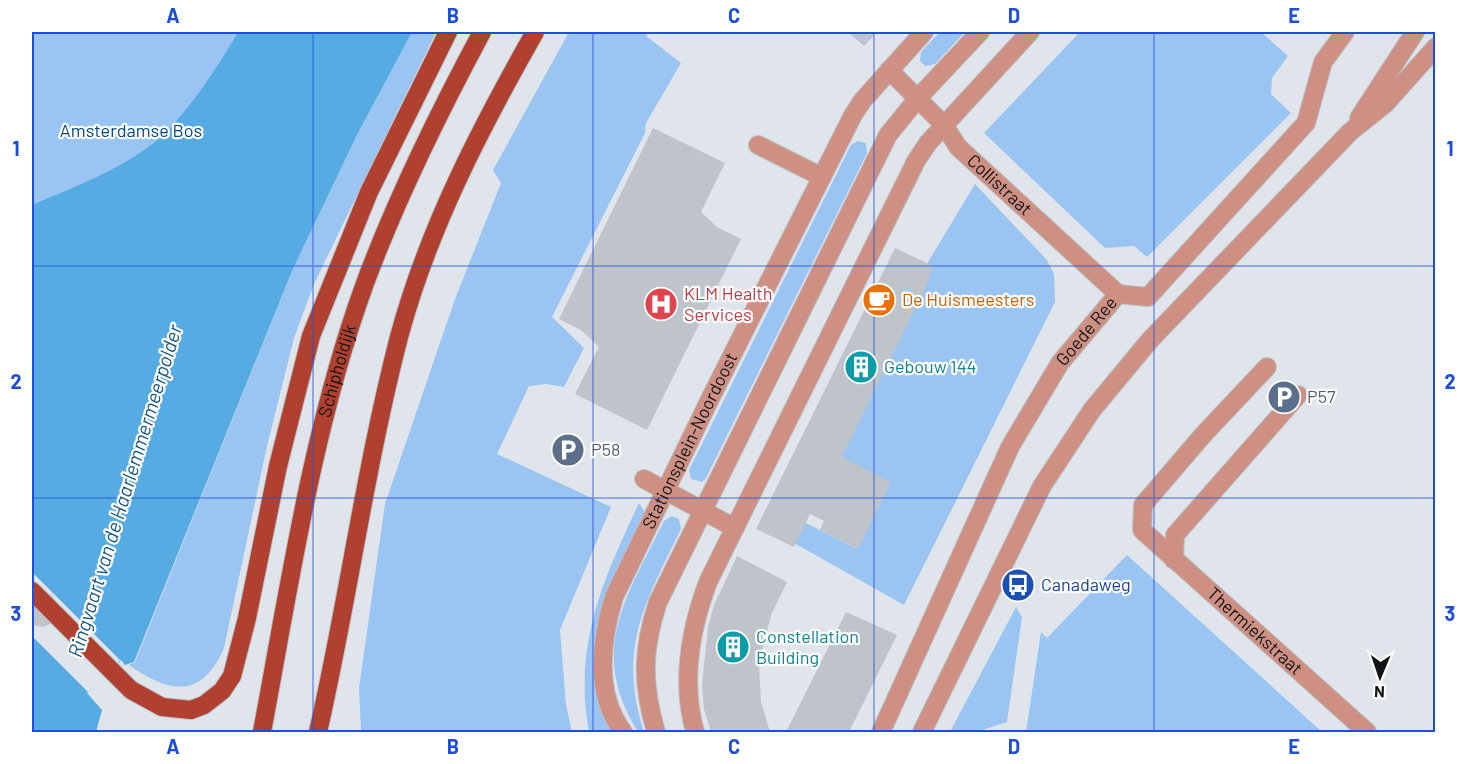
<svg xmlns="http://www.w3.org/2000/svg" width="1467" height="764" font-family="Barlow,sans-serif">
	<rect width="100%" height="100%" fill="#e0e5ec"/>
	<path fill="#9ac4f2" d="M 32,32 L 306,32 L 32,523 Z
		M 412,32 L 436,32 L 314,284 L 294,338 L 267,446 L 224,648 C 202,699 170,694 129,665 L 135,662 L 292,271 L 357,135 Z
		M 569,32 L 648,32 L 646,36 L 681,63 L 646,123 L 645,133 L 552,317 L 584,348 L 564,387 L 546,384 L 529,386 L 497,454 L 611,507 L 560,630 L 566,705 L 572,732 L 361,732 L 359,688 L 385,504 L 455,299 L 501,183 L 493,170 Z
		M 940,32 L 965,32 L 935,64 L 925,66 L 920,61 L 921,52 Z
		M 1080,32 L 1261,32 L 1288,56 L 1272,78 L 1271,94 L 1291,113 L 1147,257 L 1134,246 L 1105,248 L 984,133 Z
		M 858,141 L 866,143 L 867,153 L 706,478 L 702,482 L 691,479 L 689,470 L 851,145 Z
		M 975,184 L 1047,260 L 1054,274 L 1055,302 L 904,605 L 794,543 L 804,522 L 856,548 L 833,461 L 925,267 Z
		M 639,503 L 646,514 L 616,579 L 596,634 L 598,686 L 614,732 L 589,732 C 573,645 603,580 639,503 Z
		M 672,516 L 679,519 L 681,529 C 645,603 617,648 644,732 L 638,732 C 587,651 627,596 664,521 Z
		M 1127,555 L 1322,732 L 1026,732 L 1041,632 L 1047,638 Z
		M 1016,607 L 1022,617 L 1007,722 L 976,732 L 950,732 Z"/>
	<path fill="#56ace2" d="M 238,32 L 412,32 L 357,135 L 292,271 L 134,662 L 125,665 L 121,660 L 104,680 L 87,693 L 102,710 L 96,732 L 32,732 L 32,205 C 74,187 118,171 155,142 C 183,120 220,64 238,32 Z"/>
	<path fill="#e0e5ec" d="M 32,572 L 120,660 L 105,680 L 88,692 L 32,636 Z"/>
	<path fill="#bec4ca" d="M 848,32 L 877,32 L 864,46 Z
		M 653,128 L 725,163 L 701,212 L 717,227 L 741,239 L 647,430 L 575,394 L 599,347 L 581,330 L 559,319 Z
		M 895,248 L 933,266 L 929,275 L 931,276 L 842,457 L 891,482 L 858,549 L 820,530 L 824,521 L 810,514 L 794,547 L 756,529 Z
		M 737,556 L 787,582 L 771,615 L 759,663 L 761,702 L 770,732 L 711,732 L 704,709 L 702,685 L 708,627 L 714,605 Z
		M 37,590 L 52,595 L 58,610 L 50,624 L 43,627 L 32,625 L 32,592 Z
		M 846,612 L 897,635 L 849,732 L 786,732 Z"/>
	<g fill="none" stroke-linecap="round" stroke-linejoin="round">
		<g stroke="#bbbfc5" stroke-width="20">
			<g id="minor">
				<path id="s1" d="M 889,70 L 944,125 L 958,147 L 1118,294"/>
				<path d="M 1359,118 L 1415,32"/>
				<path d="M 758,145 L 822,177"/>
				<path d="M 1118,294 L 1148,297 L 1306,123 L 1323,62 L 1345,32"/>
				<path id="s2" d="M 1267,367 L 1203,435 L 1143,505 L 1142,530 L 1367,732"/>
				<path d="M 644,479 L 735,528"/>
				<path d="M 1174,560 L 1175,535 L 1298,395"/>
				<path id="s3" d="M 623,732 C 594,693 601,640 614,597 L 710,399 L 853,115 L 863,100 L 924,32"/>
				<path d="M 656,732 C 642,684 642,650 658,602 L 888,135 L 918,98 L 980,32"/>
				<path d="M 695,732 C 681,682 690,630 708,582 L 916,161 L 928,143 L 1030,32"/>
				<path id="s4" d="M 881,732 L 1010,447 L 1060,363 L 1118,294"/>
				<path d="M 922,732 L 1042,486 L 1092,410 L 1150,340 L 1350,132 L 1385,104 L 1436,47"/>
			</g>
		</g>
		<g stroke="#bbbfc5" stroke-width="20">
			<g id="major">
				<path d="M 32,591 L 131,690 L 162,707 L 191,710 L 204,705 L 222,691 L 232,676 L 247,618 L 278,466 L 311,336 L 369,192 L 448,32"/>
				<path id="s5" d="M 262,732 C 290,583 312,430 364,286 C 396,199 438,114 482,32"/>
				<path d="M 318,732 C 348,601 365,468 399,337 C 428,229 480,129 535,32"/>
			</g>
		</g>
		<use href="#minor" stroke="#cf9084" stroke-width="18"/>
		<use href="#major" stroke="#b04131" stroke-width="18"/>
	</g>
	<path fill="none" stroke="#1d4ed8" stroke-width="1.5" stroke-opacity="0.55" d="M 313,32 L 313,732M 593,32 L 593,732M 874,32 L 874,732M 1154,32 L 1154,732M 32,266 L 1436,266M 32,498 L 1436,498"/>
	<defs>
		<g id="cafe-disc" transform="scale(1.725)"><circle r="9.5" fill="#e8710a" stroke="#fff"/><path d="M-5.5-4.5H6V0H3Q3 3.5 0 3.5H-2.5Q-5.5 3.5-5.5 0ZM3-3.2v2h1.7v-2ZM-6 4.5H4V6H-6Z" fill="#fff"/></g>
		<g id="hospital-disc" transform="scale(1.725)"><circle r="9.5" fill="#e0444e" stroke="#fff"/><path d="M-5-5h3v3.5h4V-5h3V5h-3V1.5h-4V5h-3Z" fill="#fff"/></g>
		<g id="building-disc" transform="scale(1.725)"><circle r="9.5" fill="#0f9aa8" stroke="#fff"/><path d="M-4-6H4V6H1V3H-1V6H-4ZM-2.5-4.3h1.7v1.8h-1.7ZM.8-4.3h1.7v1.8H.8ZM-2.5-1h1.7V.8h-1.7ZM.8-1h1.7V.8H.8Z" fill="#fff"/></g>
		<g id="parking-disc" transform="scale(1.725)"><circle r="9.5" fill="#5c6f8a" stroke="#fff"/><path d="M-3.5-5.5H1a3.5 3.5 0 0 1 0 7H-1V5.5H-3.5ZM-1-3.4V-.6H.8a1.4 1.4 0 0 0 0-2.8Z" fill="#fff"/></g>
		<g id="bus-disc" transform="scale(1.725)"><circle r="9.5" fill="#1a4fb4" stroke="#fff"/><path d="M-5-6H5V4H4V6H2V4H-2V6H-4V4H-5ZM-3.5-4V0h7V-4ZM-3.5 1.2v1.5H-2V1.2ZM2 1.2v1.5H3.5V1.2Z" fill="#fff"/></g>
	</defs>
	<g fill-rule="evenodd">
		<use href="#cafe-disc" x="879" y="300"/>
		<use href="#hospital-disc" x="661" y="304"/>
		<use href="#building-disc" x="861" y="367"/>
		<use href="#parking-disc" x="1284" y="397"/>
		<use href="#parking-disc" x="568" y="450"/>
		<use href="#bus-disc" x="1018" y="585"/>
		<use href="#building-disc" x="733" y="647"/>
	</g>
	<g text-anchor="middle" stroke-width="4.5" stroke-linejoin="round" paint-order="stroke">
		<g font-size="18" fill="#024882" stroke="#fff">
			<text x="131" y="137">Amsterdamse Bos</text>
		</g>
		<g font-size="18" fill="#121416" stroke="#fff">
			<text dy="6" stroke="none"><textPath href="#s1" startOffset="160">Collistraat</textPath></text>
			<text dy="6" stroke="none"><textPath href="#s4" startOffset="452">Goede Ree</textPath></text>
			<text dy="6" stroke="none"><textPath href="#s5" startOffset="369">Schipholdijk</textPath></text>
			<text dy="6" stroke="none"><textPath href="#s3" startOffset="314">Stationsplein-Noordoost</textPath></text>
			<text dy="6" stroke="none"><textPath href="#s2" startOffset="362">Thermiekstraat</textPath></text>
		</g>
		<g font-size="18" fill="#be3a42" stroke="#fff" text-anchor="start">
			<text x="684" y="300">KLM Health<tspan x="684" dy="21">Services</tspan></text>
		</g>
		<g font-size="18" fill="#c56008" stroke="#fff" text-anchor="start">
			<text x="902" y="306">De Huismeesters</text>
		</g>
		<g font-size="18" fill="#0d838f" stroke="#fff" text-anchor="start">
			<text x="884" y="373">Gebouw 144</text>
			<text x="756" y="643">Constellation<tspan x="756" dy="21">Building</tspan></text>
		</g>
		<g font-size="18" fill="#4e5e75" stroke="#fff" text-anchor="start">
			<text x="1307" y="403">P57</text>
			<text x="591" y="456">P58</text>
		</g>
		<g font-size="18" fill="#164399" stroke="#fff" text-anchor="start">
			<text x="1041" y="591">Canadaweg</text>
		</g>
		<g font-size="20" font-style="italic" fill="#19587d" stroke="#fff">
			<text transform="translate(125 491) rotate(-73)" y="7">Ringvaart van de Haarlemmermeerpolder</text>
		</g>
	</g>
	<rect width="1467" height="764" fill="none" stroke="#ffffff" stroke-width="66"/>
	<g transform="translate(1380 677) rotate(182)" stroke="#ffffff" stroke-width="4.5" paint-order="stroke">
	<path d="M0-4.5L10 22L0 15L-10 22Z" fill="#121416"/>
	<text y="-9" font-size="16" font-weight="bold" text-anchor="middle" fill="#121416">N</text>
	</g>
	<rect x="33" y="33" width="1401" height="698" fill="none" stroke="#1d4ed8" stroke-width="2"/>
	<g font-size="20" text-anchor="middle" font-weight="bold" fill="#1d4ed8">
		<text x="173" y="23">A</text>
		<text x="453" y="23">B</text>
		<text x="734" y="23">C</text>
		<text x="1014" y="23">D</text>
		<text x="1294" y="23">E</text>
		<text x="16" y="156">1</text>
		<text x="1450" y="156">1</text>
		<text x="16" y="389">2</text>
		<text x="1450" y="389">2</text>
		<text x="16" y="621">3</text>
		<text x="1450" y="621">3</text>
		<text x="173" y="754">A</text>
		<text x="453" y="754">B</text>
		<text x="734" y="754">C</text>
		<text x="1014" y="754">D</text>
		<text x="1294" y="754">E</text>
	</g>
</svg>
